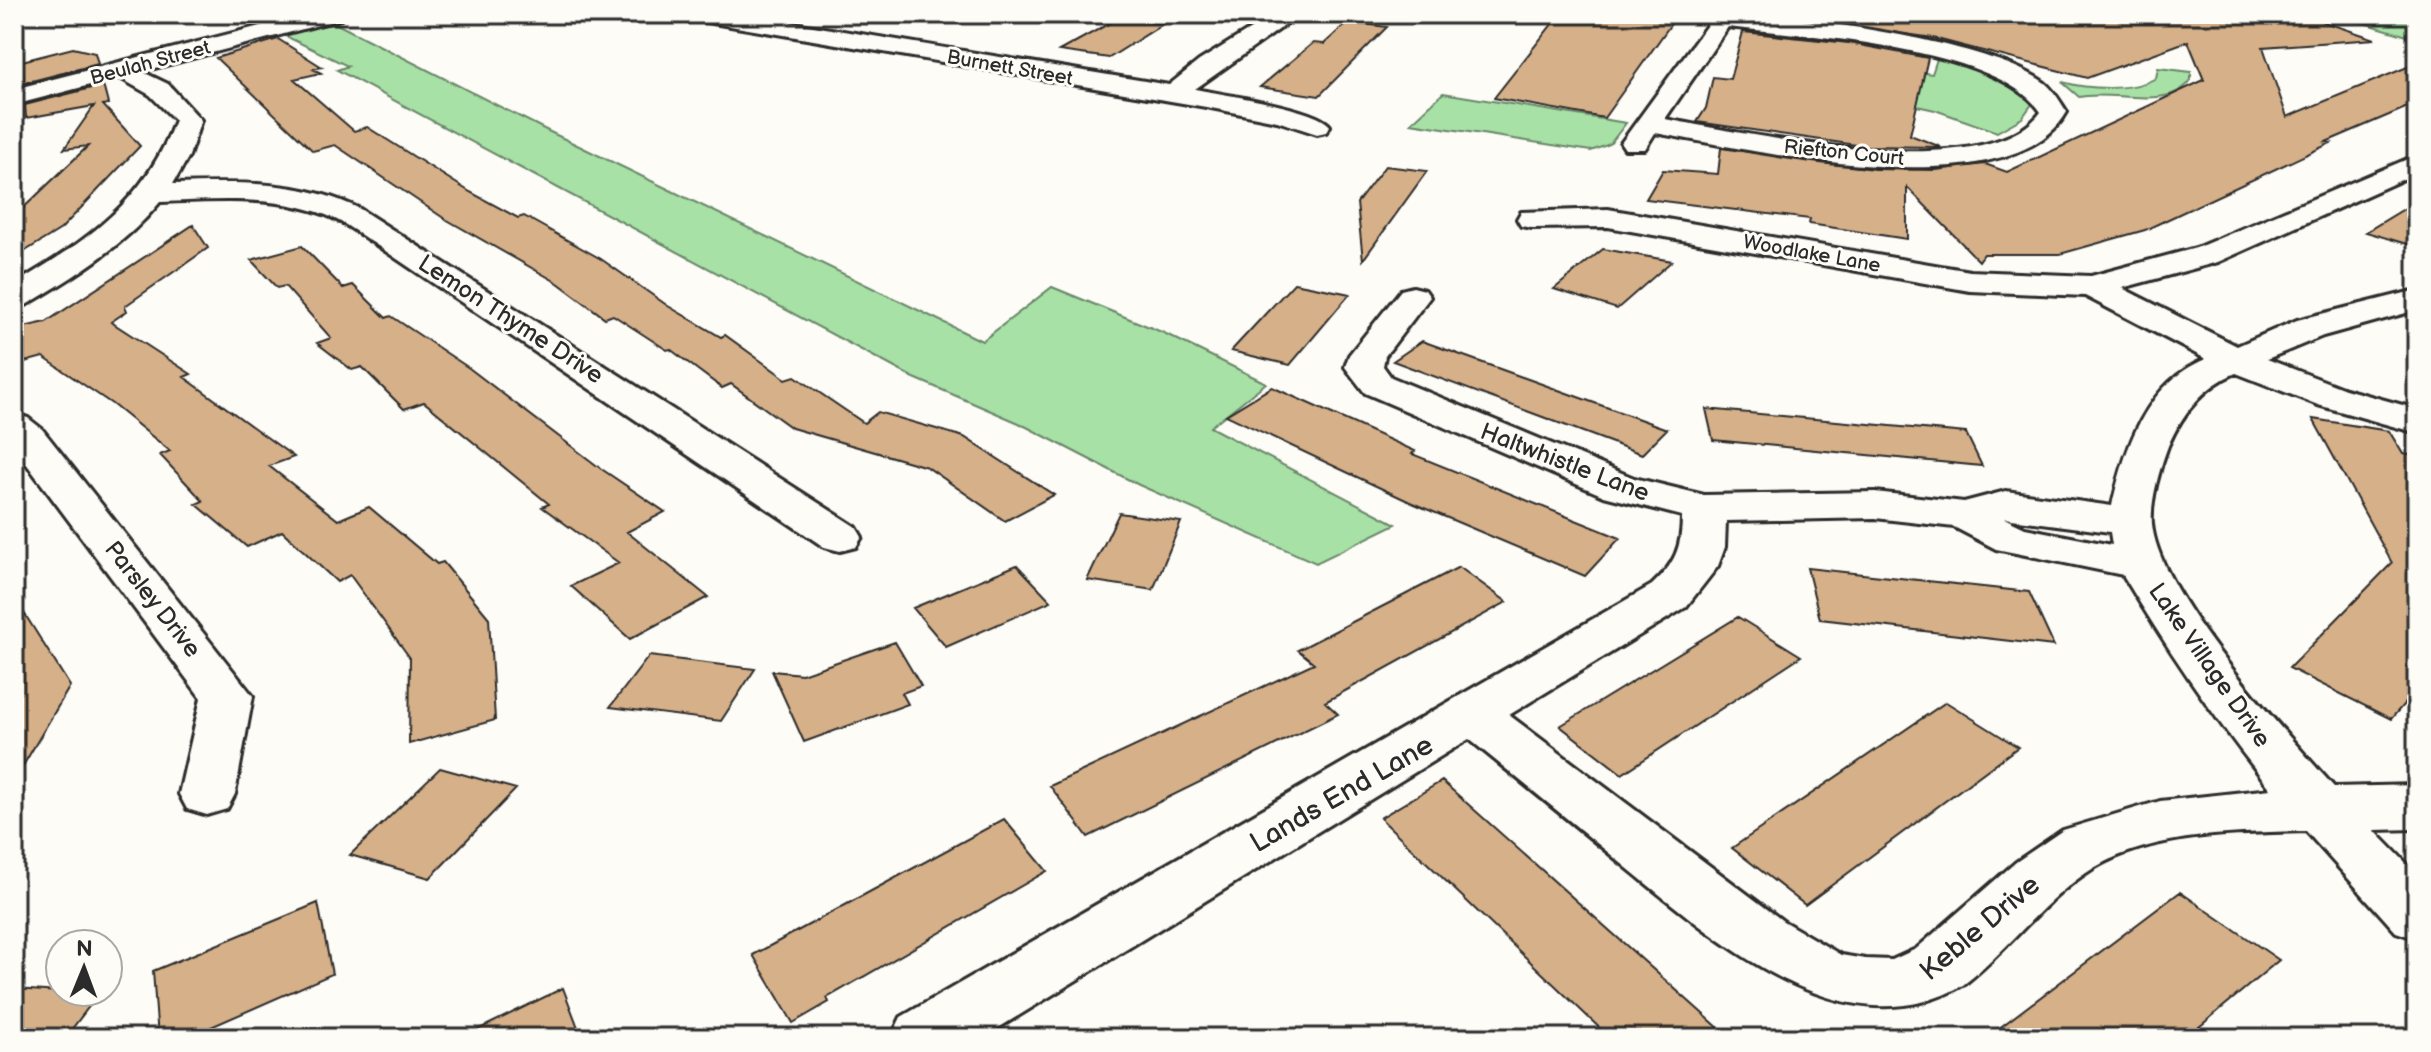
<svg xmlns="http://www.w3.org/2000/svg" width="2431" height="1052" font-family="'Balsamiq Sans',sans-serif">
	<rect width="100%" height="100%" fill="#fdfcf7"/>
	<filter id="ink" filterUnits="userSpaceOnUse"><feTurbulence type="fractalNoise" baseFrequency=".0125" numOctaves="2"/><feDisplacementMap in="SourceGraphic" scale="16" xChannelSelector="R" yChannelSelector="G"/><feConvolveMatrix kernelMatrix="1 2 1 2 8 2 1 2 1" color-interpolation-filters="sRGB"/></filter>
	<g filter="url(#ink)">
		<path fill="#a7e1a6" stroke="#698668" stroke-width="2" d="M 2334,14 L 2417,14 L 2417,31 L 2407,36 Z
			M 329,20 L 546,130 L 982,341 L 1052,287 L 1164,333 L 1266,383 L 1210,427 L 1396,524 L 1316,563 L 1139,485 L 1019,423 L 912,377 L 337,70 L 348,66 L 279,33 Z
			M 1938,56 C 1973,66 2009,73 2032,104 L 2022,118 L 1997,132 L 1935,110 L 1890,100 L 1896,69 L 1932,74 Z
			M 2158,68 L 2191,72 L 2191,80 C 2168,112 2111,89 2079,97 L 2062,82 C 2088,89 2132,92 2156,78 Z
			M 1443,93 L 1626,123 L 1610,144 L 1591,151 L 1411,123 Z"/>
		<path fill="#d6b088" stroke="#2b2b2b" stroke-width="2" d="M 1560,14 L 1678,14 L 1604,118 L 1494,98 Z
			M 1768,14 L 1995,14 L 2044,18 L 2105,18 L 2128,14 L 2300,14 L 2375,39 L 2263,47 L 2287,117 L 2417,63 L 2417,103 L 2326,142 L 2331,143 L 2145,230 L 2060,254 L 1984,254 L 1979,261 L 1907,187 L 1907,239 L 1809,224 L 1810,219 L 1646,199 L 1663,170 L 1718,174 L 1721,148 L 1874,169 L 1936,170 L 1985,164 L 2007,172 L 2204,80 L 2188,41 L 2087,78 L 1933,38 Z
			M 1119,18 L 1163,24 L 1109,58 L 1059,51 Z
			M 1348,22 L 1387,27 L 1319,96 L 1260,87 L 1313,43 L 1324,44 Z
			M 1743,32 L 1849,43 L 1928,58 L 1910,135 L 1941,147 L 1863,146 L 1697,122 L 1706,108 L 1713,77 L 1730,79 Z
			M 278,39 L 322,67 L 313,69 L 321,73 L 294,79 L 354,131 L 367,127 L 470,192 L 518,218 L 524,216 L 601,259 L 668,306 L 721,337 L 725,335 L 786,379 L 795,376 L 864,423 L 878,412 L 964,437 L 1054,495 L 1005,521 L 927,467 L 792,428 L 731,384 L 722,388 L 670,349 L 667,350 L 613,315 L 605,318 L 558,283 L 442,217 L 335,145 L 313,151 L 216,58 Z
			M 73,48 L 95,53 L 98,64 L 24,83 L 22,61 Z
			M 103,85 L 108,104 L 103,105 L 140,146 L 61,229 L 14,258 L 14,217 L 88,146 L 64,149 L 94,106 L 26,118 L 25,105 Z
			M 1385,166 L 1427,171 L 1363,260 L 1357,203 Z
			M 2417,201 L 2417,247 L 2366,232 Z
			M 193,225 L 208,248 L 125,306 L 127,311 L 111,322 L 191,374 L 184,377 L 294,457 L 269,466 L 338,520 L 369,507 L 437,564 L 443,562 L 489,618 L 495,720 L 409,744 L 410,658 L 350,575 L 337,582 L 282,531 L 247,547 L 196,504 L 203,501 L 160,455 L 170,451 L 112,404 L 43,357 L 21,363 L 15,329 L 46,322 Z
			M 302,246 L 343,288 L 353,285 L 386,318 L 391,316 L 469,368 L 600,468 L 665,512 L 627,532 L 708,597 L 630,639 L 571,586 L 619,563 L 542,507 L 549,504 L 424,402 L 404,409 L 362,367 L 352,370 L 317,343 L 331,338 L 285,286 L 277,288 L 251,260 Z
			M 1603,249 L 1672,261 L 1617,309 L 1554,289 Z
			M 1294,283 L 1350,294 L 1290,365 L 1231,351 Z
			M 1422,341 L 1667,429 L 1642,454 L 1393,361 Z
			M 1272,387 L 1415,451 L 1412,454 L 1620,538 L 1585,576 L 1410,502 L 1226,415 Z
			M 1706,409 L 1966,433 L 1982,466 L 1713,440 Z
			M 2313,419 L 2389,431 L 2403,454 L 2417,456 L 2417,689 L 2391,719 L 2289,668 L 2392,563 Z
			M 1119,513 L 1181,522 L 1153,590 L 1087,580 Z
			M 1017,565 L 1051,601 L 946,647 L 913,608 Z
			M 1459,567 L 1507,602 L 1325,702 L 1338,714 L 1088,837 L 1050,786 L 1314,663 L 1298,650 Z
			M 1807,568 L 2029,592 L 2054,646 L 1820,619 Z
			M 14,597 L 70,686 L 14,781 Z
			M 1738,617 L 1801,656 L 1622,774 L 1560,726 Z
			M 895,642 L 921,686 L 902,693 L 908,704 L 804,742 L 772,671 L 802,674 Z
			M 649,656 L 755,669 L 721,721 L 610,707 Z
			M 1946,702 L 2018,747 L 1805,905 L 1732,848 Z
			M 440,768 L 516,789 L 430,878 L 350,855 Z
			M 1442,781 L 1730,1038 L 1610,1038 L 1380,818 Z
			M 1004,819 L 1047,871 L 827,998 L 829,1002 L 793,1023 L 753,955 Z
			M 2180,892 L 2279,960 L 2186,1038 L 1986,1038 Z
			M 318,903 L 332,974 L 186,1038 L 158,1038 L 153,971 Z
			M 563,988 L 582,1038 L 461,1038 Z
			M 14,989 L 60,992 L 100,992 L 65,1038 L 14,1038 Z"/>
		<g fill="none" stroke-linecap="round" stroke-linejoin="round">
			<g stroke="#2b2b2b" stroke-width="6">
				<path id="minor" d="M 690,14 L 741,14 L 1169,85 L 1199,61 L 1275,14 L 1301,14 L 1195,89 C 1220,94 1318,108 1330,126 L 1326,132 L 1317,134 L 1277,121 L 1206,107 L 701,21 Z
					M 1715,14 C 1786,14 1987,40 2045,83 C 2054,90 2061,103 2067,112 C 2010,212 1748,149 1655,133 L 1645,149 L 1625,149 L 1621,143 ZM 1728,27 C 1805,36 1996,46 2041,112 C 1985,188 1746,133 1665,119 Z
					M 122,62 L 168,84 L 201,120 L 189,156 L 173,184 C 235,182 304,180 360,209 L 856,527 L 862,537 L 856,547 L 840,551 L 824,547 L 375,244 C 359,234 344,222 326,215 C 275,195 214,200 160,202 C 124,246 74,277 26,305 L 14,308 L 14,284 C 86,242 146,201 175,120 L 150,95 L 113,74 L 110,69 Z
					M 2417,155 L 2417,173 L 2218,262 L 2122,288 L 2237,346 L 2297,320 L 2417,290 L 2417,310 L 2323,336 L 2267,359 L 2345,389 L 2417,409 L 2417,433 L 2318,405 L 2236,373 C 2202,387 2182,414 2168,446 C 2160,467 2150,502 2152,524 C 2159,597 2284,731 2334,787 L 2417,785 L 2417,829 L 2374,830 L 2417,874 L 2417,939 L 2396,932 L 2306,831 C 2234,833 2144,832 2083,875 C 2039,906 2006,952 1963,985 C 1849,1052 1723,946 1638,877 C 1582,831 1526,785 1469,739 L 982,1038 L 891,1038 L 901,1017 L 1652,585 C 1675,564 1682,547 1682,516 L 1604,496 L 1365,393 L 1345,367 L 1349,355 L 1401,290 L 1413,287 L 1425,290 L 1430,297 L 1385,356 L 1383,366 L 1391,377 L 1634,478 L 1704,495 L 1875,492 L 1964,502 L 2006,491 L 2112,506 C 2125,448 2146,383 2206,359 L 2085,296 L 1970,291 L 1608,227 L 1532,228 L 1521,226 L 1517,219 L 1521,212 L 1608,209 L 1970,271 L 2091,276 L 2196,248 ZM 1875,518 L 1954,527 L 1996,549 L 2123,575 C 2168,650 2216,721 2271,789 L 2160,801 L 2063,830 L 2016,862 L 1916,949 L 1892,960 L 1865,959 L 1841,955 L 1783,921 L 1509,715 L 1686,607 L 1718,566 L 1725,547 L 1726,521 ZM 2004,518 L 2110,532 L 2112,545 L 2025,528 Z
					M 14,414 L 28,418 L 42,429 L 253,696 L 235,794 L 227,809 L 207,815 L 187,809 L 179,794 L 201,698 L 14,447 Z"/>
			</g>
			<g stroke="#2b2b2b" stroke-width="6">
				<path id="secondary" d="M 307,14 L 344,14 L 341,19 L 14,105 L 14,89 Z"/>
			</g>
			<use href="#minor" fill="#fdfcf7" fill-rule="evenodd"/>
			<use href="#secondary" fill="#fdfcf7" fill-rule="evenodd"/>
		</g>
	</g>
	<g text-anchor="middle" stroke-width="6" stroke-linejoin="round" paint-order="stroke">
		<g font-size="20" fill="#2b2b2b" stroke="#fdfcf7">
			<text transform="translate(150 62) rotate(-15)" y="7">Beulah Street</text>
			<text transform="translate(1010 67) rotate(10)" y="7">Burnett Street</text>
			<text transform="translate(1844 152) rotate(6)" y="7">Riefton Court</text>
			<text transform="translate(1812 253) rotate(10)" y="7">Woodlake Lane</text>
		</g>
		<g font-size="24" fill="#2b2b2b" stroke="#fdfcf7">
			<text transform="translate(511 319) rotate(33)" y="8">Lemon Thyme Drive</text>
			<text transform="translate(1565 462) rotate(21)" y="8">Haltwhistle Lane</text>
			<text transform="translate(153 599) rotate(52)" y="8">Parsley Drive</text>
			<text transform="translate(2210 665) rotate(55)" y="8">Lake Village Drive</text>
		</g>
		<g font-size="28" fill="#2b2b2b" stroke="#fdfcf7">
			<text transform="translate(1341 793) rotate(-30)" y="10">Lands End Lane</text>
			<text transform="translate(1979 927) rotate(-40)" y="10">Keble Drive</text>
		</g>
	</g>
	<rect width="2431" height="1052" fill="none" stroke="#fdfcf7" stroke-width="48"/>
	<rect x="24" y="24" width="2383" height="1004" fill="none" stroke="#2b2b2b" stroke-width="3" filter="url(#ink)"/>
	<g transform="translate(84 968) rotate(1)"><circle r="38" fill="#fdfcf7" stroke="#a9a8a5" stroke-width="2"/>
	<path d="M0-6L14 30L0 20L-14 30Z" fill="#2b2b2b"/>
	<text y="-12" font-size="22" font-weight="bold" text-anchor="middle" fill="#2b2b2b">N</text>
	</g>
</svg>
